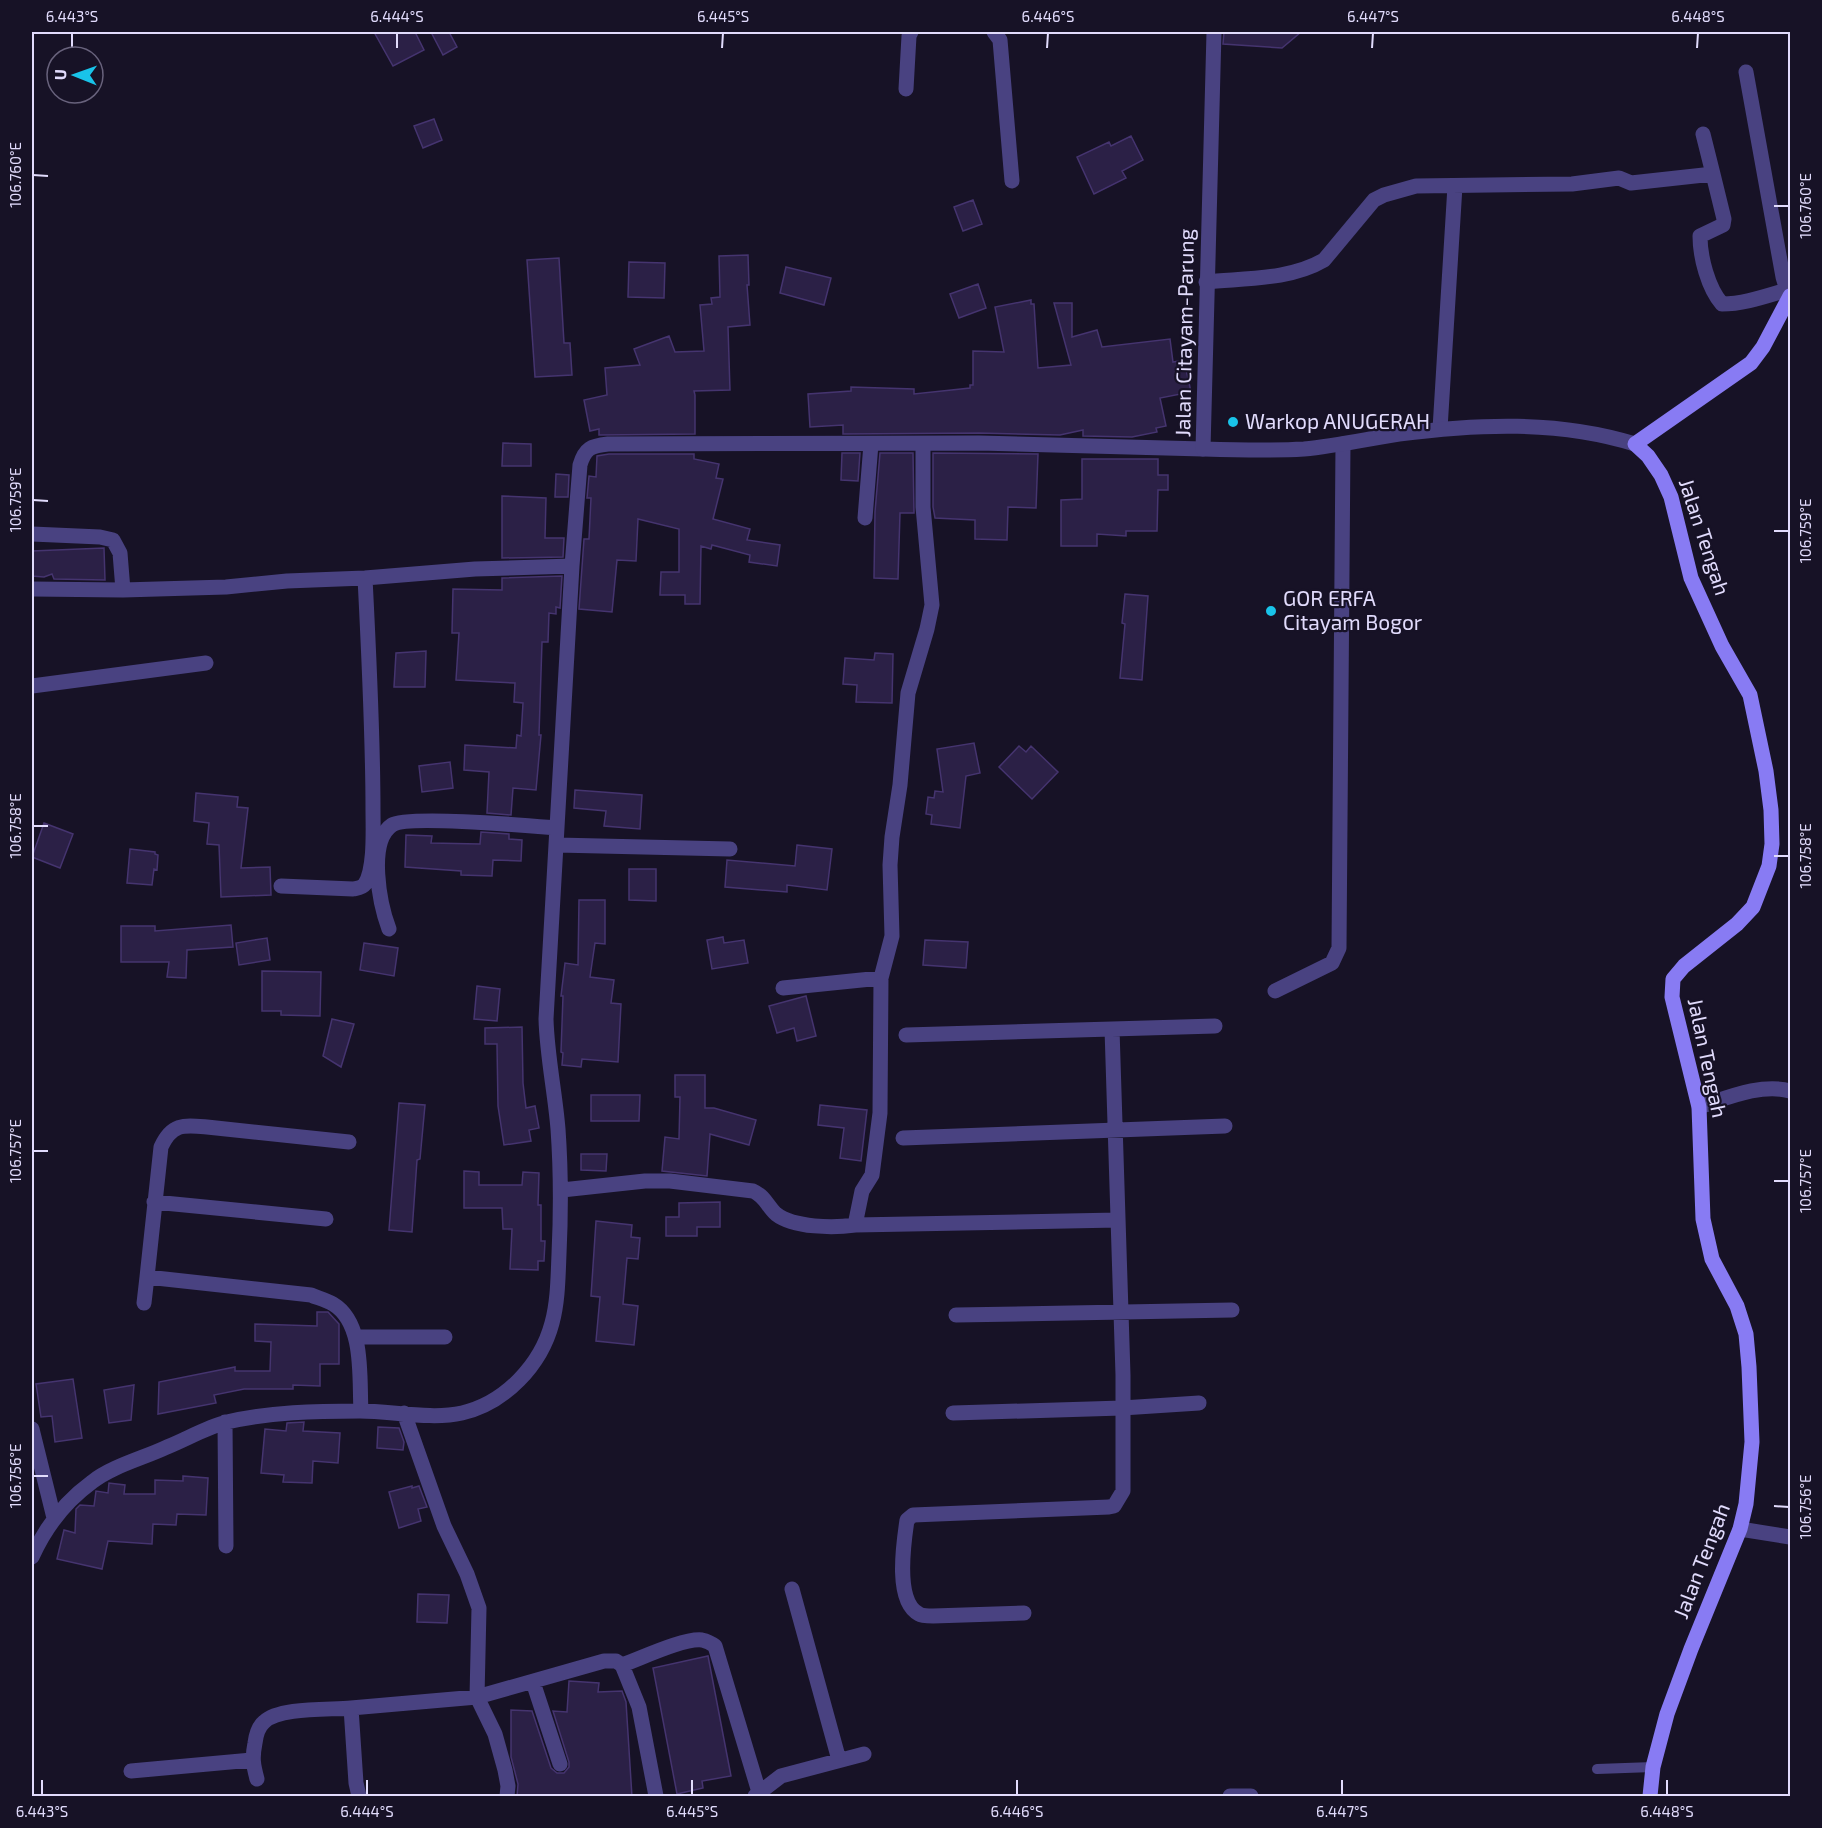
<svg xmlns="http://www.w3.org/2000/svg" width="1822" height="1828" font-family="'Exo 2',sans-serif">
	<rect width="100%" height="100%" fill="#171226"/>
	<path fill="#2b2046" stroke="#45346f" stroke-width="1.5" d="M 374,32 L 415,32 L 424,50 L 393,66 Z
		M 431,32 L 449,32 L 457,47 L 443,55 Z
		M 1224,32 L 1301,32 L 1282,48 L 1223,44 Z
		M 434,119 L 442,140 L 423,148 L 414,126 Z
		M 1131,136 L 1143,160 L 1122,171 L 1126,178 L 1094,194 L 1077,157 L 1109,142 L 1111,146 Z
		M 973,200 L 982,224 L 963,231 L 954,207 Z
		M 748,255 L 749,285 L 747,285 L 750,325 L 728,327 L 730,390 L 694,391 L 695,395 L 695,434 L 599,435 L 599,429 L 590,431 L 584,400 L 607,395 L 605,368 L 640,365 L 634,349 L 669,336 L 675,352 L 704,351 L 700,305 L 712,304 L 711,298 L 720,297 L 719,256 Z
		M 559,258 L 564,343 L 570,343 L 572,375 L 535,377 L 527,260 Z
		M 629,262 L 665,263 L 664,298 L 628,297 Z
		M 786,267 L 831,278 L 824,305 L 780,293 Z
		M 978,284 L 986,308 L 959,318 L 950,294 Z
		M 1031,300 L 1031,304 L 1034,304 L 1038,368 L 1071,365 L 1054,303 L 1072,303 L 1072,337 L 1097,330 L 1102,347 L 1170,339 L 1173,362 L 1184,360 L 1191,392 L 1160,398 L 1166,426 L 1156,428 L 1157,432 L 1132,437 L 1083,436 L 1083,430 L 1060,435 L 979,433 L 843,434 L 843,425 L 810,427 L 808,394 L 851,391 L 851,387 L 914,389 L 914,394 L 970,388 L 970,385 L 973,385 L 973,351 L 1004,352 L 995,307 Z
		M 503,443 L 531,444 L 531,466 L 502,466 Z
		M 842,453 L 860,453 L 858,481 L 841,480 Z
		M 880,453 L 913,453 L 914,513 L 900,513 L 898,579 L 874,578 L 875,512 Z
		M 933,453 L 1038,454 L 1036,508 L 1008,507 L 1007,540 L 975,539 L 975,520 L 935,518 L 933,507 Z
		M 609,454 L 694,454 L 694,459 L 719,464 L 716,478 L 723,479 L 713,519 L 750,529 L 747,540 L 780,545 L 777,566 L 749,562 L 750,555 L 712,545 L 711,549 L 701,546 L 700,604 L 685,604 L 685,595 L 660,595 L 661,572 L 679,572 L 679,529 L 638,519 L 636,561 L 617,560 L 612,612 L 579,609 L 584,539 L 589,539 L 591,498 L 587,498 L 589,476 L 596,477 L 597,456 Z
		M 1082,459 L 1158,459 L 1158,475 L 1168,475 L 1168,490 L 1158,490 L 1157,531 L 1126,531 L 1126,536 L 1097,534 L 1097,546 L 1061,546 L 1061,500 L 1082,499 Z
		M 556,474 L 569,475 L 568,497 L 555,497 Z
		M 502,496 L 546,498 L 545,538 L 564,538 L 563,557 L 502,558 Z
		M 104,548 L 105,580 L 54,579 L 52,574 L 44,577 L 32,576 L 32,551 Z
		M 562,576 L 560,608 L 556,607 L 556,614 L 549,613 L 548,642 L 542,642 L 539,735 L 541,735 L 536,790 L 513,788 L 511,815 L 487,813 L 489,772 L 464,770 L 465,745 L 516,748 L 517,735 L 521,736 L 523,703 L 514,702 L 515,683 L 456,680 L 459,633 L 452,633 L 453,589 L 502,590 L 502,578 Z
		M 1125,594 L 1148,596 L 1142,680 L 1120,678 L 1125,624 L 1122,623 Z
		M 426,651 L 425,687 L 394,687 L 396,653 Z
		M 875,653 L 893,654 L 892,703 L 856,702 L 857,685 L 843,684 L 845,658 L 874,660 Z
		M 974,743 L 980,773 L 966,776 L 960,828 L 931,824 L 932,815 L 926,814 L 928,797 L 934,798 L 935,791 L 943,792 L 937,749 Z
		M 1019,746 L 1026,752 L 1031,746 L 1058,772 L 1032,799 L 999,767 Z
		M 450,762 L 453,788 L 422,792 L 419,766 Z
		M 575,790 L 642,795 L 640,829 L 604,826 L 606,811 L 574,808 Z
		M 196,793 L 238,797 L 237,807 L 248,808 L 241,868 L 270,867 L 271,895 L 221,897 L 219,845 L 207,844 L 209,823 L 194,821 Z
		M 44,823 L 73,834 L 60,868 L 32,857 Z
		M 481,832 L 509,834 L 509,839 L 522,840 L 521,861 L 493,860 L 492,876 L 461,875 L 461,871 L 405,867 L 406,835 L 432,836 L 431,843 L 480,844 Z
		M 797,845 L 832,849 L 827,890 L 787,885 L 787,892 L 725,887 L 727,860 L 795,866 Z
		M 130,849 L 155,852 L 155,854 L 158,855 L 157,870 L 154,869 L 152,885 L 127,883 Z
		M 629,869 L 656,869 L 656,901 L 629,900 Z
		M 579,900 L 605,900 L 605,944 L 595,943 L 590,977 L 614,980 L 611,1003 L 621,1004 L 618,1062 L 582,1059 L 581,1067 L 562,1065 L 563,1053 L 561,1052 L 563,996 L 561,996 L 565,963 L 578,965 Z
		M 231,925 L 233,947 L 187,950 L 186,978 L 167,977 L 169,962 L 121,962 L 121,926 L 155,926 L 155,931 Z
		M 723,937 L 724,943 L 744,940 L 748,963 L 712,969 L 707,940 Z
		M 267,938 L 270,960 L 239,965 L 236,943 Z
		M 925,940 L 968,942 L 966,968 L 923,965 Z
		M 364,943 L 398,948 L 394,976 L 360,970 Z
		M 262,971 L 321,972 L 320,1016 L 281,1015 L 281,1011 L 262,1011 Z
		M 477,986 L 500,989 L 497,1021 L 474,1019 Z
		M 806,996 L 816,1036 L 797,1041 L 794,1028 L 777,1033 L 769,1006 Z
		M 332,1019 L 354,1024 L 341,1067 L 323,1056 Z
		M 522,1027 L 523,1083 L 526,1108 L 535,1106 L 539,1128 L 529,1130 L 531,1141 L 504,1145 L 498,1106 L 497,1044 L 485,1044 L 485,1028 Z
		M 675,1075 L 705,1075 L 705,1108 L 714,1108 L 756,1120 L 749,1145 L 710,1134 L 707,1176 L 662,1171 L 665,1137 L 679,1139 L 680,1097 L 675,1097 Z
		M 591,1095 L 640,1095 L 639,1121 L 591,1121 Z
		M 399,1103 L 425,1105 L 420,1159 L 417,1160 L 412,1232 L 389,1230 Z
		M 820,1105 L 867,1110 L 861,1161 L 840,1158 L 844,1128 L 818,1125 Z
		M 581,1154 L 607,1154 L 606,1171 L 581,1170 Z
		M 464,1171 L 479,1172 L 479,1185 L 522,1185 L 523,1172 L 539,1173 L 538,1205 L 541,1205 L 541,1241 L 545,1241 L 544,1261 L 538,1261 L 538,1270 L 510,1269 L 512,1229 L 503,1229 L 502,1208 L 464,1208 Z
		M 720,1202 L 720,1227 L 697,1227 L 697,1236 L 666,1236 L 666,1217 L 679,1217 L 679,1203 Z
		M 596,1221 L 632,1225 L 631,1237 L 640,1238 L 638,1259 L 627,1258 L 623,1304 L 638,1306 L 634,1345 L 596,1341 L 600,1297 L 591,1296 Z
		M 317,1312 L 328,1312 L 339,1324 L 339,1364 L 320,1364 L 320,1386 L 293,1385 L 293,1389 L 244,1389 L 214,1395 L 216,1403 L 158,1414 L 159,1382 L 235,1367 L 235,1371 L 270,1371 L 271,1342 L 255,1341 L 255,1324 L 317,1326 Z
		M 73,1379 L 82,1438 L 55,1442 L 52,1416 L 41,1417 L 36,1384 Z
		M 134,1385 L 131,1420 L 109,1423 L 104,1390 Z
		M 304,1422 L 303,1431 L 340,1433 L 338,1463 L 313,1461 L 312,1483 L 283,1482 L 284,1475 L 261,1473 L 265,1429 L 286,1431 L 287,1423 Z
		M 378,1427 L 399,1428 L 404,1442 L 403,1450 L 377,1448 Z
		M 183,1476 L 208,1478 L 206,1515 L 177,1514 L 176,1525 L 153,1524 L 152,1544 L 108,1541 L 102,1569 L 57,1559 L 64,1530 L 75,1533 L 76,1509 L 80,1505 L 94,1506 L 96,1491 L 108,1493 L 109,1483 L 125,1485 L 124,1494 L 155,1494 L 155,1480 L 183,1481 Z
		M 412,1486 L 412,1488 L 419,1486 L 427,1507 L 418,1509 L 421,1521 L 399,1528 L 389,1492 Z
		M 418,1594 L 449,1595 L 447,1623 L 417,1622 Z
		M 708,1656 L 731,1776 L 702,1781 L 703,1788 L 677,1794 L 653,1668 Z
		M 569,1681 L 599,1683 L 598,1692 L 622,1691 L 626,1702 L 632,1797 L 517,1797 L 518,1784 L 511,1757 L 511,1710 L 532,1711 L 551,1768 L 557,1773 L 564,1773 L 569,1767 L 569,1762 L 553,1711 L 567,1712 Z"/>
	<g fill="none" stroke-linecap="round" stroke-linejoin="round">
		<path stroke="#494281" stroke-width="10" d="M 1597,1769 L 1653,1767"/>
		<path stroke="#494281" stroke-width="15" d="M 994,32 L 1000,40 L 1012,181
			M 1746,72 L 1783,277 L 1789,297
			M 906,89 L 909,36 L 911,32
			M 1713,174 L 1724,219 L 1723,225 L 1700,236 C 1700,257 1708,288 1722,304 C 1744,304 1766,296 1787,290
			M 1206,282 C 1245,278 1290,280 1324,260 L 1374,200 L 1384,195 L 1416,186 L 1572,184 L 1619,178 L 1631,183 L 1713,174 L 1703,134
			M 1440,429 L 1455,186
			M 865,518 L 871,444
			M 32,534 L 100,537 L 113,540 L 120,553 L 123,590 L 226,587 L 287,581 L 365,578 L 475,569 L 572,566
			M 32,589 L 123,590
			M 32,686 L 206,663
			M 557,845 L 730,849
			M 281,886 L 353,889 C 358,888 362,888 365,884 C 375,868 373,830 373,811 C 373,733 369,656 365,578
			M 389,929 C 380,905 367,842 392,825 C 407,815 532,826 557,828
			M 783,988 L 881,978
			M 1275,991 L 1332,963 L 1339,948 L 1343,444
			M 1112,1029 L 1215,1026
			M 906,1035 L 1112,1029 L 1123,1375 L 1123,1491 L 1114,1506 L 1109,1507 L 913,1515 L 907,1520 C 904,1541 894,1601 919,1614 C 922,1616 929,1616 933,1616 L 1024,1613
			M 1699,1107 C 1727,1098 1761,1083 1790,1091
			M 903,1138 L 1225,1126
			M 562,1190 L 645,1181 L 670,1181 L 753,1191 C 766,1197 767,1206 776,1214 C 794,1228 834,1228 855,1225 L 1118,1220
			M 154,1202 L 326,1219
			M 855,1225 L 862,1191 L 872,1175 L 880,1113 L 881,978 L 892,936 L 890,865 L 892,837 L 900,785 L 908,693 L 927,629 L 932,605 L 923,507 L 923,444
			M 147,1277 L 161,1147 C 172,1123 184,1125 207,1127 L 349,1142
			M 144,1303 L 147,1277 L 311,1295 C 318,1298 326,1300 333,1304 C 365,1323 359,1379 361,1411
			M 956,1315 L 1232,1310
			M 357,1337 L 445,1337
			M 404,1413 L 444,1526 L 467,1574 L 479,1608 L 477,1697 L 495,1734 L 505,1770 L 508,1786 L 507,1796
			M 953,1413 L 1122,1408 L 1199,1403
			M 225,1422 L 226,1546
			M 32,1429 L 54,1518
			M 1740,1529 L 1790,1537
			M 32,1557 C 45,1528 66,1501 92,1482 C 112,1466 144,1458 167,1447 C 187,1439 207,1427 227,1422 C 270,1412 316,1411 360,1411 C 392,1411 431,1420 462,1413 C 505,1403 541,1365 552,1323 C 558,1301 558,1277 559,1254 C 561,1212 561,1171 558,1129 C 555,1092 547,1056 546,1019 L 572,566 L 580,465 C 585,448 591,446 608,444 L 979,443 L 1203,449
			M 792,1589 L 839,1760
			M 622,1665 C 642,1658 683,1638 702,1640 C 707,1641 711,1643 715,1646 L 759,1792
			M 533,1682 L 560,1764
			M 351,1708 L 477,1697 L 604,1661 L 616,1661 L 622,1665 L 639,1707 L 656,1796
			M 131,1771 L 252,1760
			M 257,1779 C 253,1764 252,1758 255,1743 C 256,1735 258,1727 264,1722 C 279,1707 329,1710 351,1708 L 356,1783 L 359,1796
			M 755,1796 L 781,1776 L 864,1754
			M 1230,1796 L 1251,1796"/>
		<path stroke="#494281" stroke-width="15" d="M 1214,32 L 1203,449 C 1237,450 1270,451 1304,449 C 1336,446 1367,439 1399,434 C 1477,424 1558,420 1635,444"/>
		<path stroke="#887bf3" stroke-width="15" d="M 1650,1796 L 1653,1767 L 1667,1714 L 1691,1649 L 1740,1529 L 1746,1504 L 1752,1442 L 1749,1367 L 1746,1334 L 1737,1306 L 1712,1259 L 1703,1219 L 1699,1107 L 1672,997 L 1673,979 L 1684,966 L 1737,924 L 1753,907 L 1769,866 L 1772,844 L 1771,810 L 1766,771 L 1750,695 L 1722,646 L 1691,578 L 1671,497 L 1661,475 L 1648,456 L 1635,444 L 1751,363 L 1763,347 L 1790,296"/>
	</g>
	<path fill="none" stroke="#e1dbfc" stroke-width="2" d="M 72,48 L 72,33M 397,48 L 397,33M 722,48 L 723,33M 1047,48 L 1048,33M 1372,48 L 1373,33M 1697,48 L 1698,33M 33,175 L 48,176M 1774,206 L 1789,206M 33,500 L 48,501M 1774,531 L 1789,531M 33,826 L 48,826M 1774,856 L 1789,856M 33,1151 L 48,1151M 1774,1181 L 1789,1181M 33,1476 L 48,1476M 1774,1506 L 1789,1507M 42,1795 L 42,1780M 367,1795 L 367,1780M 692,1795 L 692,1780M 1017,1795 L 1017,1780M 1342,1795 L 1342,1780M 1667,1795 L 1667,1780"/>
	<g fill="#19c3e9" stroke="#171226" stroke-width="2">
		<circle cx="1233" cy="422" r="6"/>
		<circle cx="1271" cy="611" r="6"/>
	</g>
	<g text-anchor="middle" stroke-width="4.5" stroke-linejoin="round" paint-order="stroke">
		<g font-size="21" fill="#e1dbfc" stroke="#171226">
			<text transform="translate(1185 333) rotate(-89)" y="7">Jalan Citayam-Parung</text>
			<text transform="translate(1704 537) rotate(72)" y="7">Jalan Tengah</text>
			<text transform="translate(1707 1058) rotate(78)" y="7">Jalan Tengah</text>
			<text transform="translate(1702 1561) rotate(-69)" y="7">Jalan Tengah</text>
		</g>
		<g font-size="21" fill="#e1dbfc" stroke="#171226" text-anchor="start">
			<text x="1245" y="429">Warkop ANUGERAH</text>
			<text x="1283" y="606">GOR ERFA<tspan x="1283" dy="24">Citayam Bogor</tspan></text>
		</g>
	</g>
	<rect width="1822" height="1828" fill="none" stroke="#171226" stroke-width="66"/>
	<g transform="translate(75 75) rotate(271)"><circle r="28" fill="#171226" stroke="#68627c" stroke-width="1.5"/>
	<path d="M0-4.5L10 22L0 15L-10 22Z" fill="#19c3e9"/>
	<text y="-9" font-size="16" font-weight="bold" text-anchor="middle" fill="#e1dbfc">U</text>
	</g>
	<rect x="33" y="33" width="1756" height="1762" fill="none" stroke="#e1dbfc" stroke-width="2"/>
	<g font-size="15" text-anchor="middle" fill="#e1dbfc">
		<text x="72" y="22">6.443°S</text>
		<text x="397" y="22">6.444°S</text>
		<text x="723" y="22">6.445°S</text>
		<text x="1048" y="22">6.446°S</text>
		<text x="1373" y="22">6.447°S</text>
		<text x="1698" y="22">6.448°S</text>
		<text transform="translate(16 175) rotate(-90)" y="5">106.760°E</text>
		<text transform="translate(1806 206) rotate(-90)" y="5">106.760°E</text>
		<text transform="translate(16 500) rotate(-90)" y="5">106.759°E</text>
		<text transform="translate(1806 531) rotate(-90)" y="5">106.759°E</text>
		<text transform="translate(16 826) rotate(-90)" y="5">106.758°E</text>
		<text transform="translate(1806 856) rotate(-90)" y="5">106.758°E</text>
		<text transform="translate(16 1151) rotate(-90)" y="5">106.757°E</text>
		<text transform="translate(1806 1181) rotate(-90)" y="5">106.757°E</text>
		<text transform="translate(16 1476) rotate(-90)" y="5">106.756°E</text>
		<text transform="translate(1806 1507) rotate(-90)" y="5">106.756°E</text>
		<text x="42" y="1817">6.443°S</text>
		<text x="367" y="1817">6.444°S</text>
		<text x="692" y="1817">6.445°S</text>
		<text x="1017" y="1817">6.446°S</text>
		<text x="1342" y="1817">6.447°S</text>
		<text x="1667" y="1817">6.448°S</text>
	</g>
</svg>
